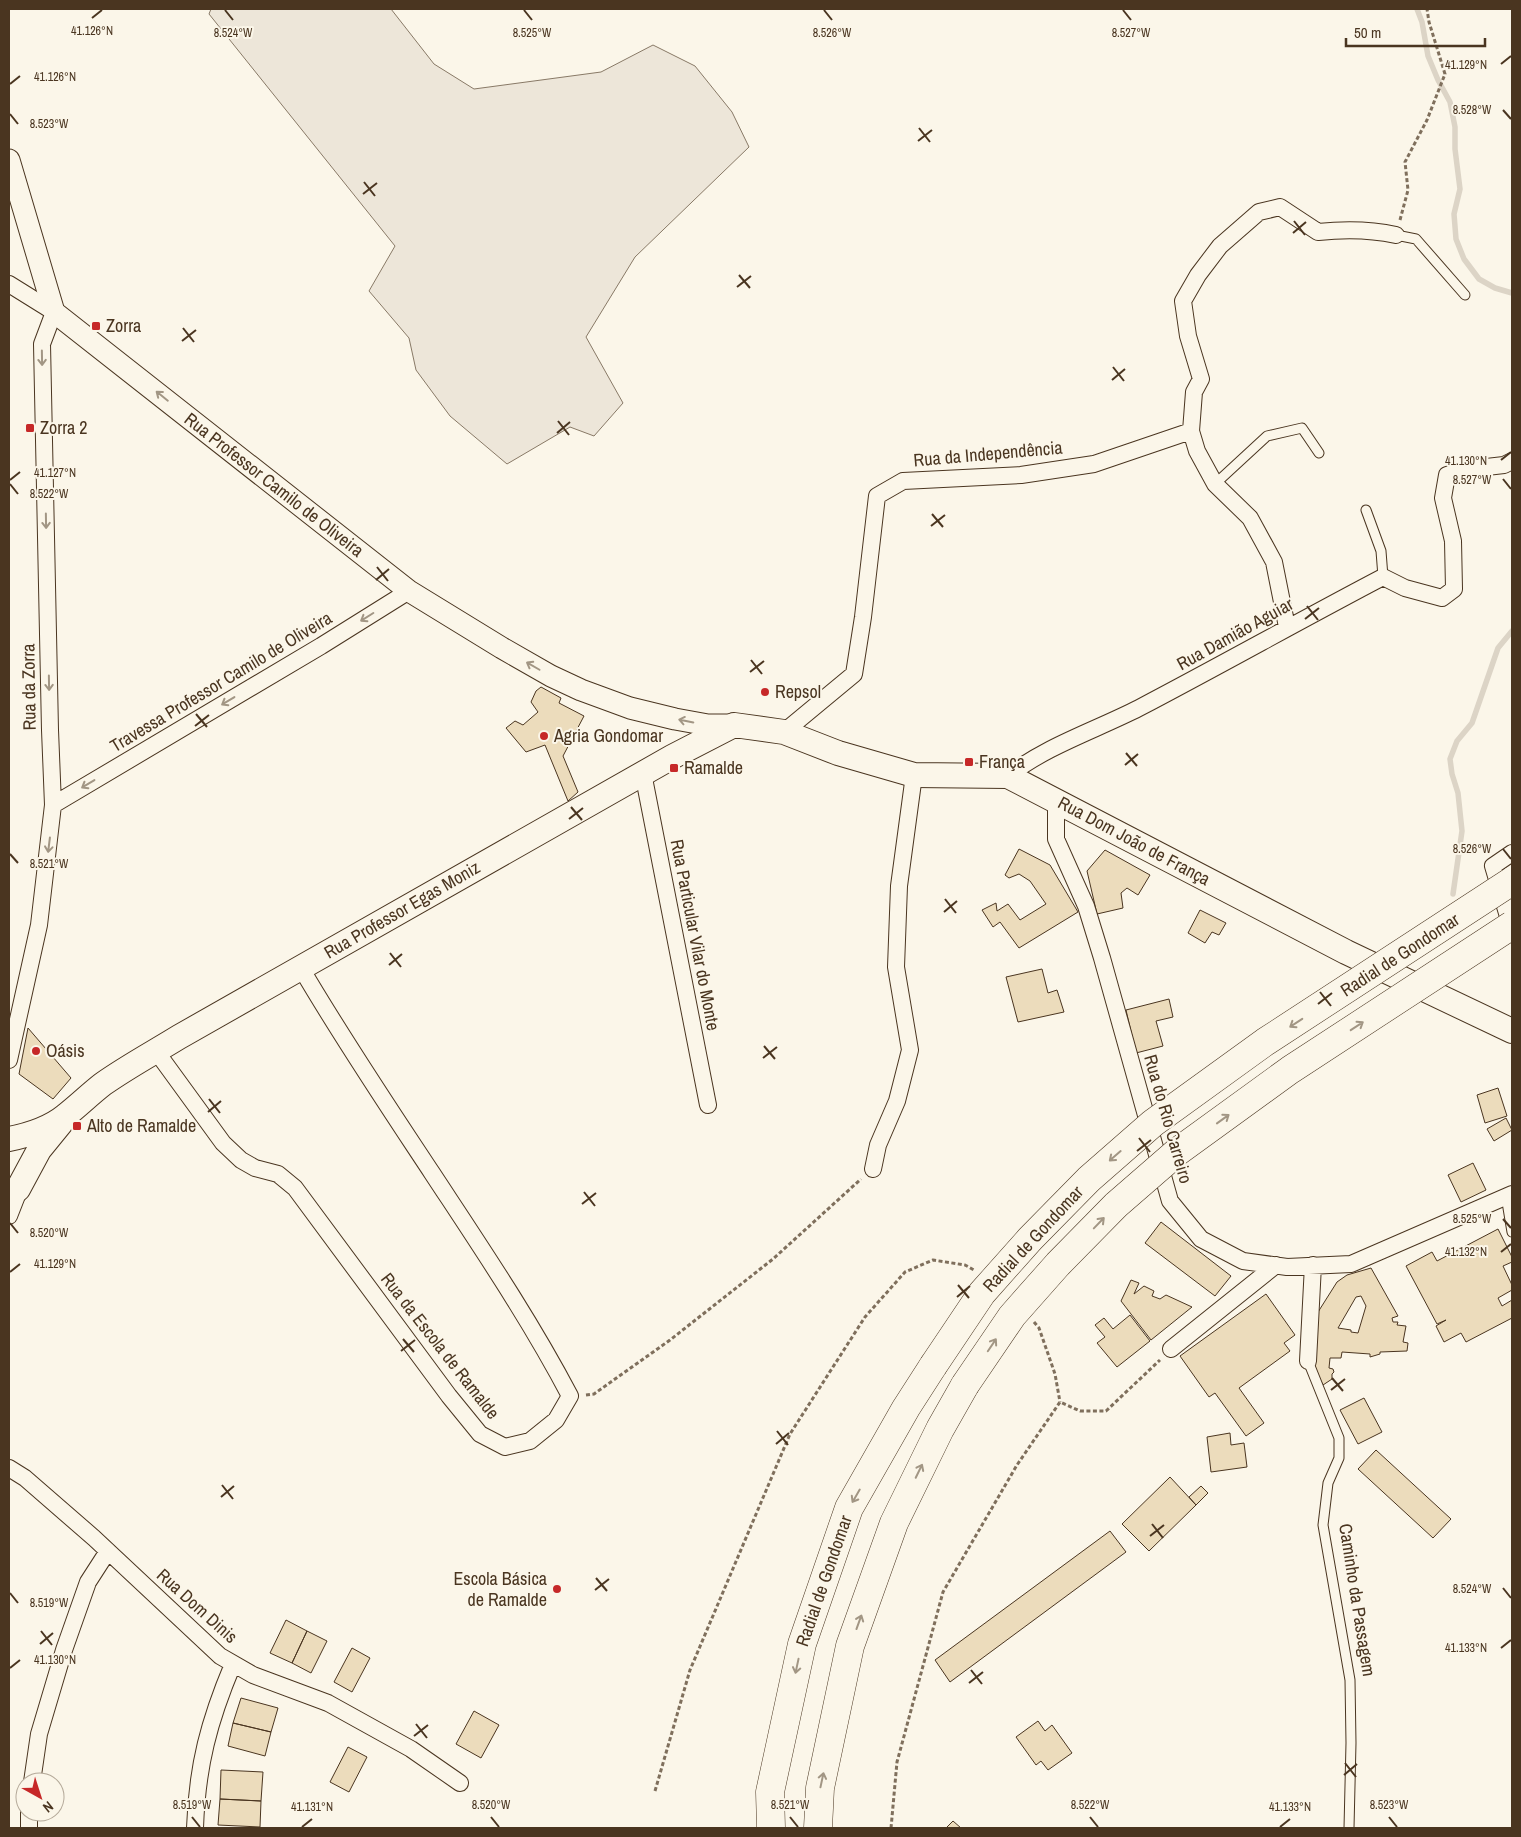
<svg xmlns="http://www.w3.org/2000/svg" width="1521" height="1837" font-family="'Archivo Narrow',sans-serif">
	<rect width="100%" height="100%" fill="#fbf6e9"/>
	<path fill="#ede6d9" stroke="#887966" d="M 211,9 L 391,9 L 434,64 L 474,89 L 601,72 L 653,45 L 695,66 L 732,112 L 749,147 L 635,257 L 586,337 L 623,403 L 594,436 L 570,427 L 507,464 L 450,416 L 416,370 L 409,338 L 369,291 L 395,246 L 209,14 Z"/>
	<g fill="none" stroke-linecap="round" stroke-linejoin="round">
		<path stroke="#dcd4c6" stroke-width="5.5" d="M 1417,9 L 1422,22 L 1428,56 L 1438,80 L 1450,102 L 1455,127 L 1455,149 L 1460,189 L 1454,214 L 1456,239 L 1464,259 L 1479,279 L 1495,288 L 1512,293
			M 1453,894 L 1462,831 L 1458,793 L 1452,774 L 1450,759 L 1457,741 L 1472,723 L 1498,648 L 1512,631"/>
	</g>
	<path fill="#ecdcbc" stroke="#4a3520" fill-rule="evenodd" d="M 541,687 L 561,698 L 559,703 L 584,716 L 563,756 L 578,792 L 568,801 L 545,745 L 526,752 L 506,728 L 515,721 L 523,725 L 538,712 L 531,702 L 536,691 Z
		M 1019,849 L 1050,865 L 1078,912 L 1019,948 L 1000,922 L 993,927 L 982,910 L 996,903 L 997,911 L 1008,904 L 1020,920 L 1046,904 L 1030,881 L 1019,874 L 1009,878 L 1005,875 Z
		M 1105,850 L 1150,875 L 1138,895 L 1127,888 L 1121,893 L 1123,908 L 1097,914 L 1087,871 Z
		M 1200,910 L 1226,923 L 1219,935 L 1212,932 L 1205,943 L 1188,933 Z
		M 1042,969 L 1048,993 L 1057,990 L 1064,1012 L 1018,1022 L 1006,977 Z
		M 1169,999 L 1173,1017 L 1156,1021 L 1163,1046 L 1136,1053 L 1126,1010 Z
		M 28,1028 L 71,1078 L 53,1099 L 19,1074 Z
		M 1498,1088 L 1507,1116 L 1485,1123 L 1477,1095 Z
		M 1506,1118 L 1512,1130 L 1494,1141 L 1487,1129 Z
		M 1473,1163 L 1486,1190 L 1461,1202 L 1448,1175 Z
		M 1161,1222 L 1231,1276 L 1215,1296 L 1145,1243 Z
		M 1498,1229 L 1512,1257 L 1512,1262 L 1503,1266 L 1512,1285 L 1512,1290 L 1498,1298 L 1502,1306 L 1512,1300 L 1512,1318 L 1466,1342 L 1461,1333 L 1444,1342 L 1436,1326 L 1446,1320 L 1437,1324 L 1406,1266 L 1432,1252 L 1437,1261 Z
		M 1371,1268 L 1398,1316 L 1392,1318 L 1393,1322 L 1398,1322 L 1397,1325 L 1406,1326 L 1403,1342 L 1408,1343 L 1407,1351 L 1380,1352 L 1380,1354 L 1370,1357 L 1370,1354 L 1342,1352 L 1341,1358 L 1330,1358 L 1329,1368 L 1333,1369 L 1334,1372 L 1332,1374 L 1332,1379 L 1323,1385 L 1314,1368 L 1313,1320 L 1337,1282 L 1347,1275 ZM 1361,1296 L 1366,1306 L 1358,1333 L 1351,1332 L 1351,1330 L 1338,1328 L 1356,1297 Z
		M 1131,1280 L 1139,1283 L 1134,1294 L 1144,1286 L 1154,1291 L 1152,1296 L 1160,1299 L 1166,1295 L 1192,1307 L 1151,1340 L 1121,1301 Z
		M 1266,1294 L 1295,1335 L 1284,1343 L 1290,1351 L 1239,1388 L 1264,1423 L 1246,1436 L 1215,1393 L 1209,1397 L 1180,1356 Z
		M 1130,1315 L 1150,1341 L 1117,1367 L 1097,1343 L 1105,1337 L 1095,1325 L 1104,1318 L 1113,1329 Z
		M 1364,1398 L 1382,1432 L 1358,1444 L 1340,1410 Z
		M 1230,1433 L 1231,1445 L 1244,1443 L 1247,1467 L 1211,1472 L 1207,1437 Z
		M 1376,1450 L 1451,1519 L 1433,1538 L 1358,1469 Z
		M 1170,1477 L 1196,1505 L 1149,1551 L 1122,1524 Z
		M 1201,1486 L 1208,1493 L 1196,1505 L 1189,1497 Z
		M 1110,1531 L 1126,1552 L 950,1682 L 935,1660 Z
		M 286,1620 L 307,1631 L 292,1663 L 270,1653 Z
		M 307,1631 L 327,1641 L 311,1673 L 292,1663 Z
		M 352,1648 L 370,1658 L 352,1692 L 334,1682 Z
		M 241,1698 L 278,1708 L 271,1732 L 233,1723 Z
		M 474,1711 L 499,1725 L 481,1758 L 456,1744 Z
		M 1038,1721 L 1045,1731 L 1052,1725 L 1072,1753 L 1048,1770 L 1041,1761 L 1036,1765 L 1016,1737 Z
		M 233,1723 L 271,1732 L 265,1756 L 228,1746 Z
		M 348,1747 L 367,1757 L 349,1792 L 330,1782 Z
		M 221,1770 L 263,1772 L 261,1801 L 220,1799 Z
		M 220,1799 L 261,1801 L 260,1827 L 218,1825 Z
		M 953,1821 L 961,1828 L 946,1828 Z"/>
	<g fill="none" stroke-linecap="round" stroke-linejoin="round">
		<g stroke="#4a3520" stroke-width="11">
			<path id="service" d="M 1396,235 L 1416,239 L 1465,295
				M 1215,484 L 1267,436 L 1302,428 L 1319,453
				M 1366,510 L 1381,551 L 1383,577
				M 1506,1196 L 1512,1232
				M 1308,1361 L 1339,1438 L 1339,1458 L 1328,1483 L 1323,1525 L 1350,1680 L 1351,1743 L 1349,1828"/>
		</g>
		<g stroke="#4a3520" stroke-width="18">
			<path id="minor" d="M 9,284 L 54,312 L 42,344 L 50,730 L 53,805 L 39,925 L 9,1060
				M 1287,627 L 1274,562 L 1250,518 L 1215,484 L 1197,451 L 1191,431 L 1194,392 L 1201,379 L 1188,336 L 1183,301 L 1198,275 L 1220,246 L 1259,212 L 1280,207 L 1318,232 C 1345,229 1369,229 1396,235
				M 784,732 L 854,674 L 863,617 L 877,496 L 903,481 L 1021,475 L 1094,464 L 1191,431
				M 643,773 L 708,1105
				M 1008,776 C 1046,746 1096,730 1139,708 C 1221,665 1301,620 1383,577 L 1405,588 L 1442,598 L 1454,589 L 1453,541 L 1443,498 L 1447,475 L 1469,469 L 1504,465 L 1512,461
				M 1056,800 L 1056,839 L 1086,906 L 1102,958 L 1170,1201 L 1201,1239 L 1243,1261 L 1287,1267 L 1351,1264 L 1512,1194
				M 53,805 L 321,646 L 409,591
				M 1512,853 L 1493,866 L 1512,930
				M 156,1051 L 223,1143 L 241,1160 L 255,1168 L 278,1174 L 295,1188 L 449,1396 L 480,1434 L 505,1447 L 530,1441 L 556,1420 L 570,1396 C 529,1318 480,1246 432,1173 C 387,1105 342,1038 301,968
				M 873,1169 L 878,1145 L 897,1101 L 910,1050 L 896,967 L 899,886 L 914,775
				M 9,1216 L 20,1188
				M 1171,1349 L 1276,1265
				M 1308,1361 L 1313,1265
				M 9,1468 L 25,1478 L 94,1538 L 220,1656 L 253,1675 L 328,1703 L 411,1749 L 460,1783
				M 32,1782 L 39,1734 L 64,1650 L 88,1582 L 108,1551
				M 29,1812 L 29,1828
				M 195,1828 C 197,1766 209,1721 233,1664"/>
		</g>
		<g stroke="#4a3520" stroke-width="23">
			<path id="tertiary" d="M 9,160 L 54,312 L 409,591 L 502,648 L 551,676 L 581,690 L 630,708 L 675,719 L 708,725 L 734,725"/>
		</g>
		<g stroke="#4a3520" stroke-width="26">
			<path id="secondary" d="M 9,1139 C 29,1135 49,1129 65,1116 C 78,1106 90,1094 103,1084 C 127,1067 153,1053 179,1037 L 672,757 L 734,725 L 784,732 L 838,753 L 914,775 L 1008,776 L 1346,952 L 1512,1031
				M 9,1196 L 18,1189 L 39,1150 L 61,1123"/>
		</g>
		<g stroke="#4a3520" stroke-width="29">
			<path id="motorway" d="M 771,1828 L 770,1792 L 802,1644 L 849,1508 L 906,1408 L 933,1366
				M 818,1828 L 820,1788 L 850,1646 L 894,1523 L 940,1429 L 965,1385"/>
		</g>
		<path stroke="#7f6f5c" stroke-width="3" stroke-dasharray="4 2.5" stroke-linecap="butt" d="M 1400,220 L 1408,190 L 1405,162 L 1427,120 L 1445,74 L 1429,22 L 1427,9
			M 1034,1322 L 1039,1328 L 1055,1374 L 1060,1402
			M 586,1395 L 594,1394 L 670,1340 L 773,1259 L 861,1179
			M 655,1791 L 690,1670 L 790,1434 L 865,1317 L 905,1272 L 933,1260 L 965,1265 L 974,1270
			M 891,1828 L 897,1762 L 943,1592 L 1017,1465 L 1060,1402 L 1080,1411 L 1106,1411 L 1160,1360"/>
		<use href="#service" stroke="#fbf6e9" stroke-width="9"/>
		<use href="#minor" stroke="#fbf6e9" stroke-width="16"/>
		<use href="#tertiary" stroke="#fbf6e9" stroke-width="21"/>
		<use href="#secondary" stroke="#fbf6e9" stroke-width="24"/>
		<use href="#motorway" stroke="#fbf6e9" stroke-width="28"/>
		<g stroke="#4a3520" stroke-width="29" stroke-linecap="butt">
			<path id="motorway-bridge" d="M 933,1366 L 982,1293 L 1030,1239 L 1089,1179 L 1153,1123 L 1265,1042 L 1512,881
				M 965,1385 L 1012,1316 L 1058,1264 L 1116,1205 L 1177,1152 L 1290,1070 L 1512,925"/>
		</g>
		<use href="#motorway-bridge" stroke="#fbf6e9" stroke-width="28"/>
	</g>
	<defs><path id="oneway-shaft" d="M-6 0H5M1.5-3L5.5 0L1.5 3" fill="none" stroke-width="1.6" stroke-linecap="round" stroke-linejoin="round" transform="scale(1.25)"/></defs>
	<g stroke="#a29684">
		<use href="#oneway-shaft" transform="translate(42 358) rotate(89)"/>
		<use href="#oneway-shaft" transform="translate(162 396) rotate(-141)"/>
		<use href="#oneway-shaft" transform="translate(46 521) rotate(89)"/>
		<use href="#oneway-shaft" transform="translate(367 617) rotate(148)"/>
		<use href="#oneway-shaft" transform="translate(533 666) rotate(-150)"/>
		<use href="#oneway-shaft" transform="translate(49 683) rotate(89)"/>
		<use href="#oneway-shaft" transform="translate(228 701) rotate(149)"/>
		<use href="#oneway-shaft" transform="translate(686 721) rotate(-169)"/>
		<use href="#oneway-shaft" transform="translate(88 784) rotate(149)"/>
		<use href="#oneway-shaft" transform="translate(49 845) rotate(97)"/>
		<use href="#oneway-shaft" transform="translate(1296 1023) rotate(147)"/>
		<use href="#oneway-shaft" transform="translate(1357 1026) rotate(-33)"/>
		<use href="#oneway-shaft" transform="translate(1223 1119) rotate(-36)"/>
		<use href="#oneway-shaft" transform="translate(1115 1156) rotate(139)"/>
		<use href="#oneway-shaft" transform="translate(1099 1223) rotate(-46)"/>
		<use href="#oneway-shaft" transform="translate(992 1345) rotate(-56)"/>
		<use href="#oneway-shaft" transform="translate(919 1471) rotate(-64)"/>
		<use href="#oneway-shaft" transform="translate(856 1496) rotate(120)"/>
		<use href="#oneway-shaft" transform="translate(859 1622) rotate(-70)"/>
		<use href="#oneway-shaft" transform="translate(797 1666) rotate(102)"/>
		<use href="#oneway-shaft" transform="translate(822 1780) rotate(-78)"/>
	</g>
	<path fill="none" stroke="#4a3520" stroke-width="2" d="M 225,10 L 233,20M 524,10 L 532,20M 824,10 L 832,20M 1123,10 L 1131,20M 92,18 L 102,10M 1501,64 L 1511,56M 10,84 L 20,76M 1503,110 L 1511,119M 10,114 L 18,124M 919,128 L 930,142M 918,141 L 932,130M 364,182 L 375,196M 363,194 L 377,183M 1294,221 L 1305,235M 1293,233 L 1306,222M 739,275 L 750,288M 737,287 L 751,276M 183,328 L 194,342M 182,341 L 196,330M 1113,367 L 1124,381M 1112,380 L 1125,369M 558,421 L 569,435M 557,433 L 570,422M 1501,460 L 1511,452M 1503,479 L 1511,489M 10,480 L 20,472M 10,484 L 18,494M 932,514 L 943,527M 931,526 L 945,515M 377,567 L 388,581M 376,580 L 389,569M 1307,606 L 1318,620M 1305,619 L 1319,608M 751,660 L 762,674M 750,672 L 764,661M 196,714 L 207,727M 195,726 L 209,715M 1126,753 L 1137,766M 1125,765 L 1138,754M 571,807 L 582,820M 569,819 L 583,808M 1503,849 L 1511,859M 10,854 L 18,863M 945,899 L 956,913M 944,912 L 957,901M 390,953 L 401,967M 389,965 L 402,954M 1320,992 L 1331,1006M 1318,1004 L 1332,993M 764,1046 L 775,1059M 763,1058 L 777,1047M 209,1099 L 220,1113M 208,1112 L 221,1101M 1139,1138 L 1150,1152M 1137,1151 L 1151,1140M 584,1192 L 595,1206M 582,1204 L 596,1193M 1503,1219 L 1511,1228M 10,1223 L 18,1233M 1501,1252 L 1511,1244M 10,1272 L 20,1264M 958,1285 L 969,1298M 957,1297 L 970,1286M 403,1339 L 414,1352M 401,1351 L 415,1340M 1332,1378 L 1343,1391M 1331,1390 L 1345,1379M 777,1431 L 788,1445M 776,1444 L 789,1433M 222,1485 L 233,1499M 221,1497 L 234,1486M 1152,1524 L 1163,1538M 1150,1536 L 1164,1525M 596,1578 L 607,1591M 1503,1588 L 1511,1598M 595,1590 L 609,1579M 10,1593 L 18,1603M 41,1631 L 52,1645M 40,1644 L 53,1633M 1501,1648 L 1511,1640M 10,1668 L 20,1660M 971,1670 L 982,1684M 969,1683 L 983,1672M 416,1724 L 427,1738M 414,1736 L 428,1725M 1345,1763 L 1356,1777M 1344,1775 L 1357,1764M 192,1817 L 200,1827M 491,1817 L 499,1827M 790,1817 L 798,1827M 1090,1817 L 1098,1827M 1389,1817 L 1397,1827M 302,1827 L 312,1819M 1280,1827 L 1290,1819"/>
	<g fill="#c62828" stroke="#fbf6e9" stroke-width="2">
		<rect x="91" y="321" width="10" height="10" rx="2.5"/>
		<rect x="25" y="423" width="10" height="10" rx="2.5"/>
		<circle cx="765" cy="692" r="5"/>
		<circle cx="544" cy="736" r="5"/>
		<rect x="964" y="757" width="10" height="10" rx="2.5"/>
		<rect x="669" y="763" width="10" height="10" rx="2.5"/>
		<circle cx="36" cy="1051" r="5"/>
		<rect x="72" y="1121" width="10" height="10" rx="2.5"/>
		<circle cx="557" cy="1589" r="5"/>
	</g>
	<g text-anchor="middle" stroke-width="4" stroke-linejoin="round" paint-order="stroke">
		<g font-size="18" fill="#4a3520" stroke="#fbf6e9" text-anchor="start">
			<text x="106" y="332">Zorra</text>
			<text x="40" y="434">Zorra 2</text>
			<text x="775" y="698">Repsol</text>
			<text x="554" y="742">Agria Gondomar</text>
			<text x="979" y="768">França</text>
			<text x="684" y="774">Ramalde</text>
			<text x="46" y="1057">Oásis</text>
			<text x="87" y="1132">Alto de Ramalde</text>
			<text x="547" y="1585" text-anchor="end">Escola Básica<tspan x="547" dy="21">de Ramalde</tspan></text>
		</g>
		<g font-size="18" fill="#4a3520" stroke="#fbf6e9">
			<text transform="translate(988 454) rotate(-5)" y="6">Rua da Independência</text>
			<text transform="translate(274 485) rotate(38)" y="6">Rua Professor Camilo de Oliveira</text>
			<text transform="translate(1235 634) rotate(-29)" y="6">Rua Damião Aguiar</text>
			<text transform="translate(221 682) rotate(-31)" y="6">Travessa Professor Camilo de Oliveira</text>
			<text transform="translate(29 687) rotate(-91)" y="6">Rua da Zorra</text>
			<text transform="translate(1134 841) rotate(28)" y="6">Rua Dom João de França</text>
			<text transform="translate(402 910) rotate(-30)" y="6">Rua Professor Egas Moniz</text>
			<text transform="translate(695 935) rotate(79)" y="6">Rua Particular Vilar do Monte</text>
			<text transform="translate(1400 955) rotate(-33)" y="6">Radial de Gondomar</text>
			<text transform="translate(1168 1119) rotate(74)" y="6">Rua do Rio Carreiro</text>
			<text transform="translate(1033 1239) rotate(-47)" y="6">Radial de Gondomar</text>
			<text transform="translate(440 1346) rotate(52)" y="6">Rua da Escola de Ramalde</text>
			<text transform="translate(824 1581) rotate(-71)" y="6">Radial de Gondomar</text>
			<text transform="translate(1357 1600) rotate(81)" y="6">Caminho da Passagem</text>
			<text transform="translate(197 1606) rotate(42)" y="6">Rua Dom Dinis</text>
		</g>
	</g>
	<g font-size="12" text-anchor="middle" fill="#4a3520" stroke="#fbf6e9" stroke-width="4" stroke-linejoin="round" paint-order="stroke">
		<text x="92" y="35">41.126°N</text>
		<text x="233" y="37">8.524°W</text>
		<text x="832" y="37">8.526°W</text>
		<text x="1131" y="37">8.527°W</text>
		<text x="532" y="37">8.525°W</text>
		<text x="1466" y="69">41.129°N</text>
		<text x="55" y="81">41.126°N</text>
		<text x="1472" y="114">8.528°W</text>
		<text x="49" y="128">8.523°W</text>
		<text x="1466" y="465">41.130°N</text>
		<text x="55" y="477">41.127°N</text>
		<text x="1472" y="484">8.527°W</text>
		<text x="49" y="498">8.522°W</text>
		<text x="1472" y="853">8.526°W</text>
		<text x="49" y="868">8.521°W</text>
		<text x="1472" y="1223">8.525°W</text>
		<text x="49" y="1237">8.520°W</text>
		<text x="1466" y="1256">41.132°N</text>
		<text x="55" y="1268">41.129°N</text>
		<text x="1472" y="1593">8.524°W</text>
		<text x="49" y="1607">8.519°W</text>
		<text x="1466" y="1652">41.133°N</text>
		<text x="55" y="1664">41.130°N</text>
		<text x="192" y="1809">8.519°W</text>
		<text x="491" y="1809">8.520°W</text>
		<text x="790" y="1809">8.521°W</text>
		<text x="1090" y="1809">8.522°W</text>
		<text x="1389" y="1809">8.523°W</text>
		<text x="312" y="1811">41.131°N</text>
		<text x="1290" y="1811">41.133°N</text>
	</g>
	<rect width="1521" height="1837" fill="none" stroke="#4a3520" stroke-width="20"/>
	<g transform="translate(40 1797) rotate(141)"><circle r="24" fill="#fbf6e9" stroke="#b4a999"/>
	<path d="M0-4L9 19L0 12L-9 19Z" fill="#c62828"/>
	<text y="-8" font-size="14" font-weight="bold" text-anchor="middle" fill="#4a3520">N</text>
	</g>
	<path d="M1346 38v8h139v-8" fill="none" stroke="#4a3520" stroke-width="2.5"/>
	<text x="1354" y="38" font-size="15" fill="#4a3520" stroke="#fbf6e9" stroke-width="4" paint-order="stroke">50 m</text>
</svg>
